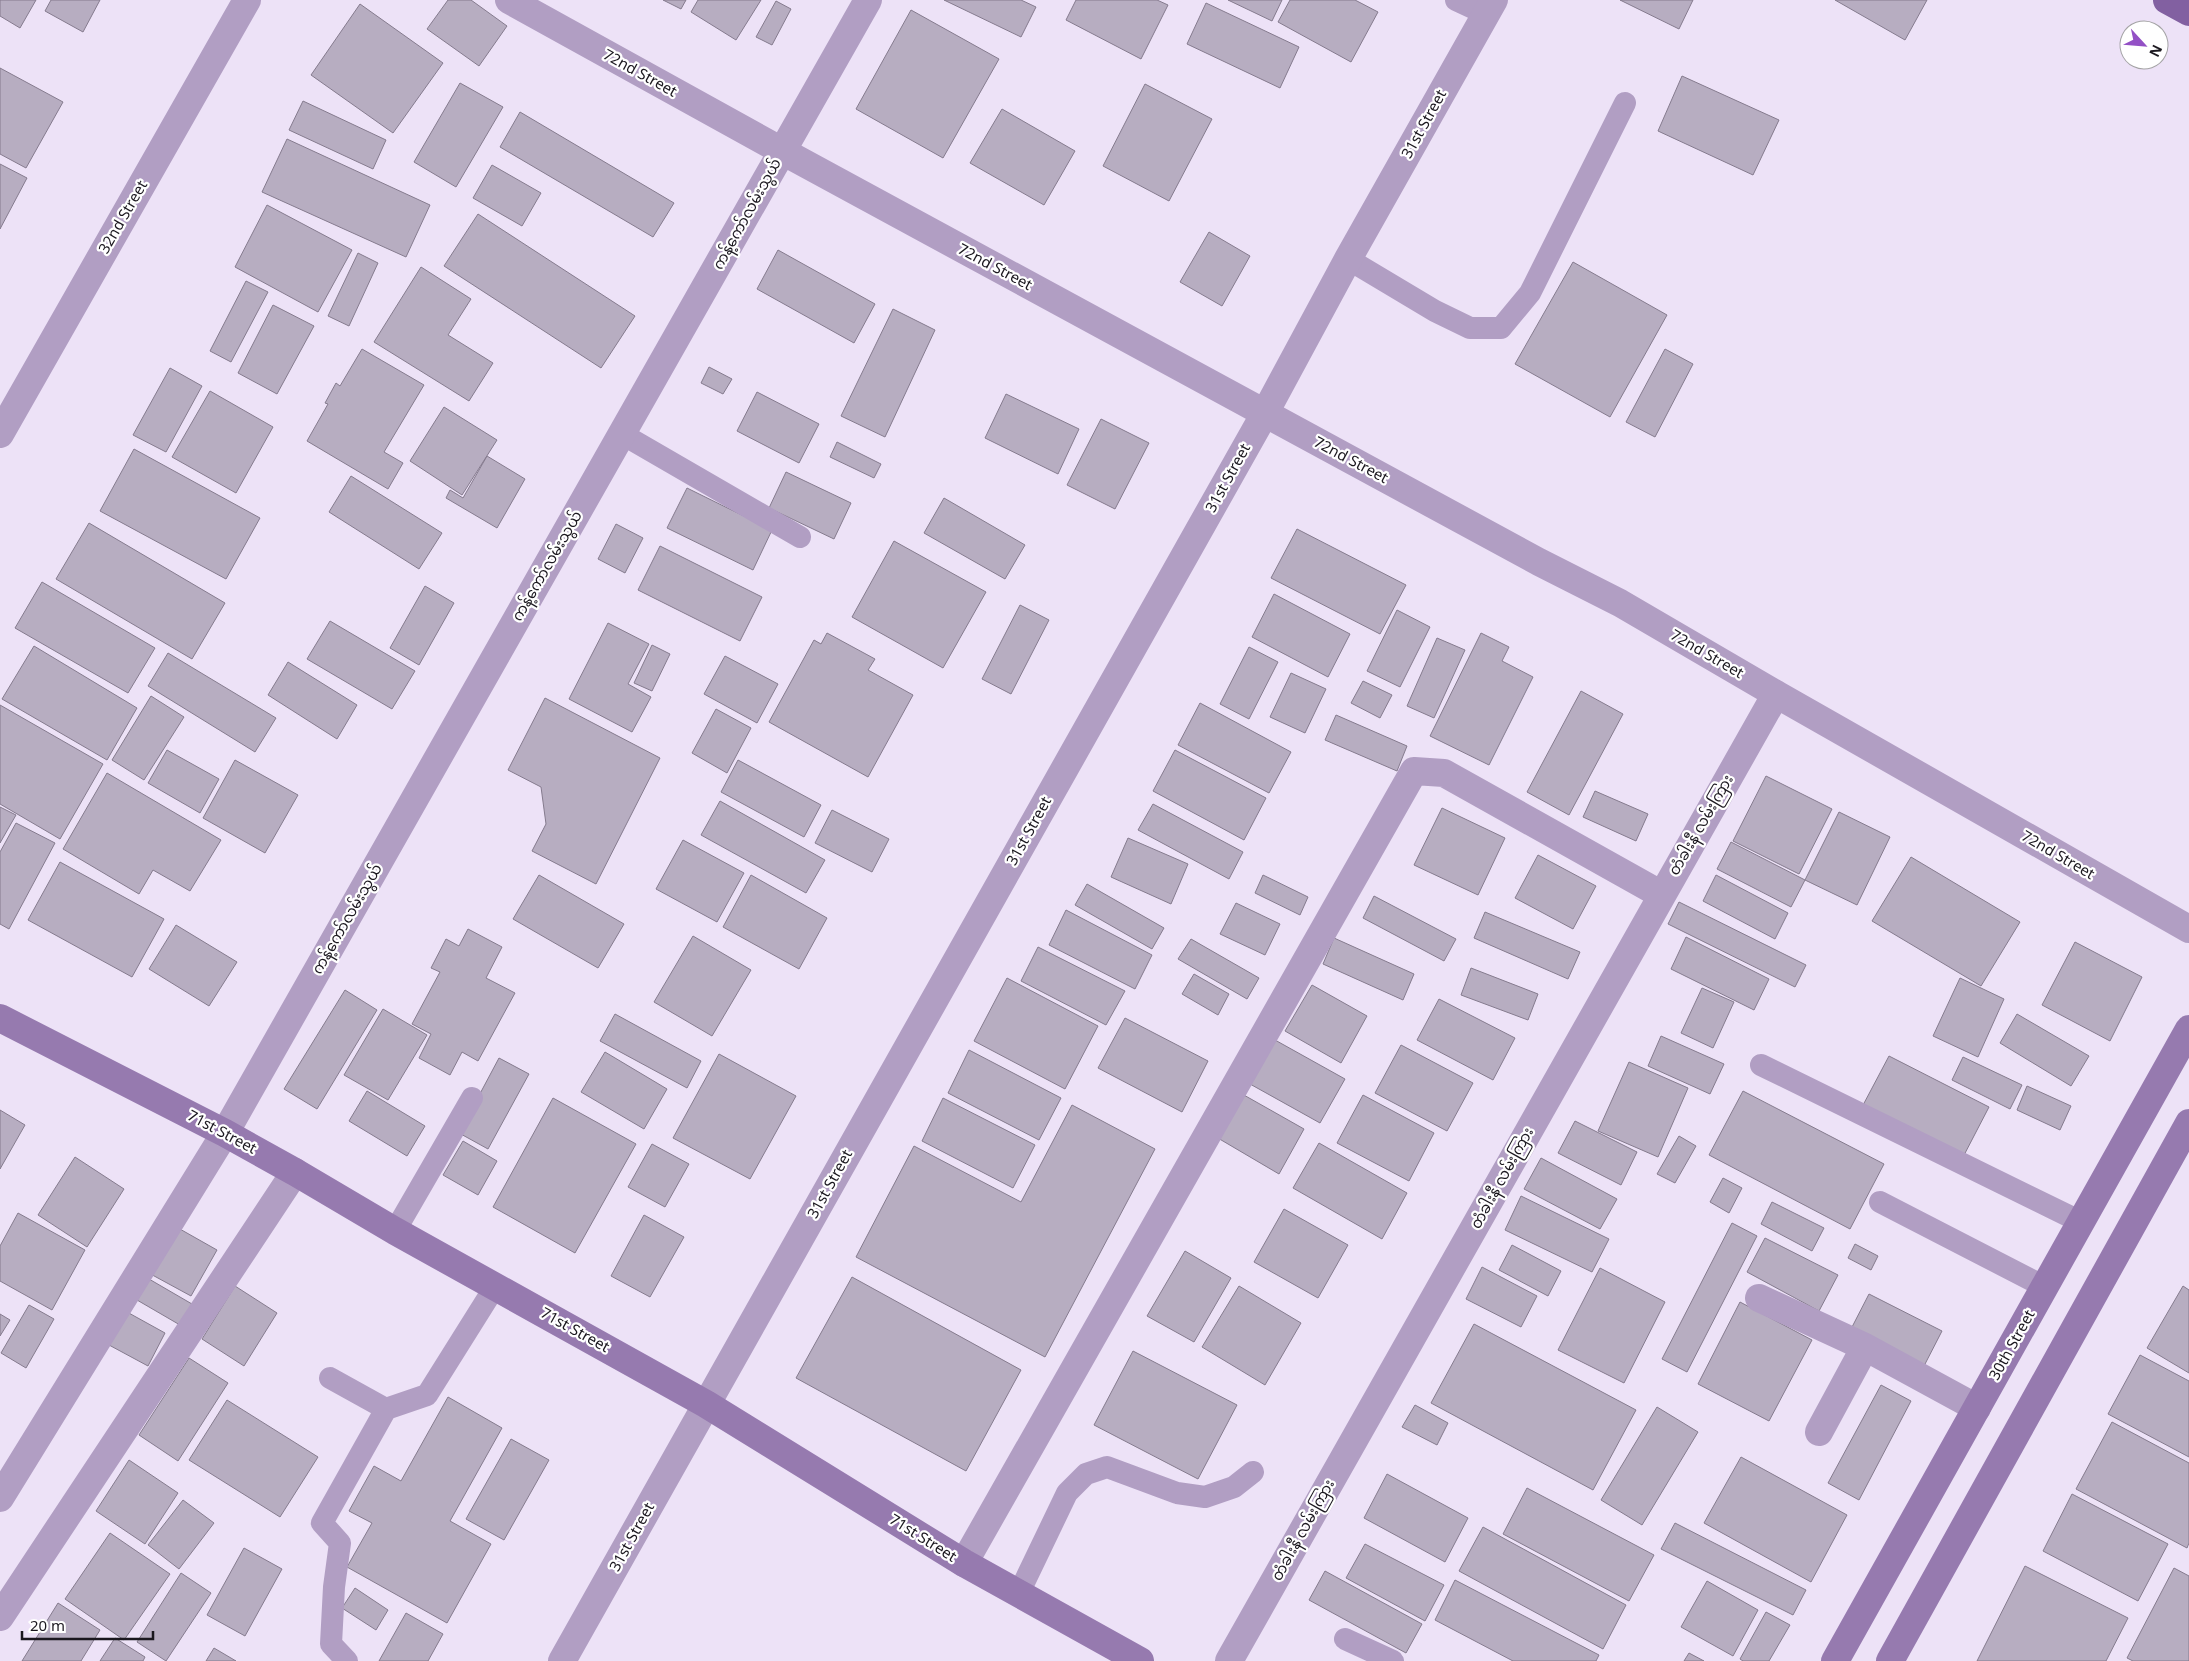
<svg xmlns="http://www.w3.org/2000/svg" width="2189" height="1661" font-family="'Noto Sans','Noto Sans Myanmar',sans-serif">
	<rect width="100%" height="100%" fill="#ede2f7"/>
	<path fill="#b7adc1" stroke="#857b8e" d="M 0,0 L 36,0 L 20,28 L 0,16 Z
		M 51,0 L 100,0 L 83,32 L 45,11 Z
		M 448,0 L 471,0 L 507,26 L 479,66 L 427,29 Z
		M 663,0 L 686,0 L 681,9 Z
		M 698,0 L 761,0 L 736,40 L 691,12 Z
		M 944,0 L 1021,0 L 1036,7 L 1021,37 Z
		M 1076,0 L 1157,0 L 1168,5 L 1141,59 L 1066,20 Z
		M 1228,0 L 1282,0 L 1272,21 Z
		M 1290,0 L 1355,0 L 1378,12 L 1351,62 L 1278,22 Z
		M 1620,0 L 1693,0 L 1679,29 Z
		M 1835,0 L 1927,0 L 1905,40 Z
		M 776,1 L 791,9 L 772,45 L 756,37 Z
		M 1206,3 L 1299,47 L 1280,88 L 1187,44 Z
		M 360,4 L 443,63 L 393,133 L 311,75 Z
		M 911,10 L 999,59 L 943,158 L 856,109 Z
		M 0,68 L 63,102 L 26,168 L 0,154 Z
		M 1682,76 L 1779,120 L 1753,175 L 1658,131 Z
		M 460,83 L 503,107 L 456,187 L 414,162 Z
		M 1145,84 L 1212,119 L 1169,201 L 1103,166 Z
		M 303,101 L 386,140 L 373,169 L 289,130 Z
		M 1002,109 L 1075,151 L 1044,205 L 970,163 Z
		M 520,112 L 674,203 L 653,237 L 500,147 Z
		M 287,139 L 430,205 L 406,257 L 262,192 Z
		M 0,164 L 27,178 L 0,229 Z
		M 492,165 L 541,193 L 522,226 L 473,198 Z
		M 267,205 L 352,250 L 318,312 L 235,267 Z
		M 478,214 L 635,316 L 601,368 L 444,266 Z
		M 1209,232 L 1250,256 L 1222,306 L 1180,282 Z
		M 778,250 L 875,304 L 854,343 L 757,289 Z
		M 358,253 L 378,263 L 349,326 L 328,316 Z
		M 1573,262 L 1667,315 L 1610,417 L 1515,364 Z
		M 421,267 L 471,299 L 448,335 L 493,363 L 469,401 L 374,342 Z
		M 246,281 L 268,292 L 231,362 L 210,351 Z
		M 273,305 L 314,326 L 277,394 L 238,373 Z
		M 893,309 L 935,330 L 885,437 L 841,416 Z
		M 362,349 L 424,385 L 384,452 L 403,463 L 388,489 L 307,441 L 328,404 L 325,403 L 336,383 L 340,386 Z
		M 1665,349 L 1693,364 L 1655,437 L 1626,422 Z
		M 709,367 L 732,379 L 723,394 L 701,383 Z
		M 170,368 L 202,386 L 166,452 L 133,435 Z
		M 210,391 L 273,427 L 236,493 L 172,457 Z
		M 757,392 L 819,424 L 799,463 L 737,431 Z
		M 1006,394 L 1079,429 L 1058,474 L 985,438 Z
		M 444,407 L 497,440 L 462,495 L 410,461 Z
		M 1101,419 L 1149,443 L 1115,509 L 1067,485 Z
		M 837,442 L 881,464 L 874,478 L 830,457 Z
		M 134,449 L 260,518 L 226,579 L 100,511 Z
		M 487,456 L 525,479 L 497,528 L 446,498 L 450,490 L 463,498 Z
		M 786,472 L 851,503 L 834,539 L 769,508 Z
		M 351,476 L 442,533 L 419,569 L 329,512 Z
		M 687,488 L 772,530 L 753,570 L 667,528 Z
		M 944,498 L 1025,545 L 1005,579 L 924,533 Z
		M 89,523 L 225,603 L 192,659 L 56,579 Z
		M 616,524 L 643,538 L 625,573 L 598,559 Z
		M 1297,529 L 1406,585 L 1380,634 L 1271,578 Z
		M 894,541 L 986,592 L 943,668 L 852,617 Z
		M 660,546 L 762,597 L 740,641 L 638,590 Z
		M 42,582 L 155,648 L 128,693 L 15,628 Z
		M 425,586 L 454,603 L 419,665 L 390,648 Z
		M 1274,594 L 1350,634 L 1328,677 L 1252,637 Z
		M 1020,605 L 1049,620 L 1011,694 L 982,679 Z
		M 1397,610 L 1430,627 L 1400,687 L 1367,671 Z
		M 330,621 L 415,671 L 392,709 L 307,659 Z
		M 608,623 L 649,644 L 628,684 L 651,697 L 632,732 L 569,699 Z
		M 827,633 L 875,659 L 868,670 L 913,695 L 868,777 L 769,722 L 814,640 L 821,644 Z
		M 1481,633 L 1509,647 L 1502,661 L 1533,677 L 1489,765 L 1430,736 Z
		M 1437,638 L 1465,650 L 1434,718 L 1407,706 Z
		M 652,645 L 670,654 L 652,691 L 634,683 Z
		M 34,646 L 137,708 L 107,760 L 2,699 Z
		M 1249,647 L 1278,662 L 1249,719 L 1220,704 Z
		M 168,653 L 276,718 L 255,752 L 148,686 Z
		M 725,656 L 778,684 L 757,723 L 704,694 Z
		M 288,662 L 357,705 L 337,739 L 268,695 Z
		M 1291,673 L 1326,689 L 1305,733 L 1270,717 Z
		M 1363,681 L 1392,695 L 1380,718 L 1351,703 Z
		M 1581,691 L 1623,714 L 1569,815 L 1527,792 Z
		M 151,696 L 184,717 L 144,780 L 112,760 Z
		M 545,698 L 660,758 L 596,884 L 532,851 L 546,824 L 541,787 L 508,770 Z
		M 1200,703 L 1291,752 L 1269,793 L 1178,745 Z
		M 0,705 L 103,764 L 60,839 L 0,804 Z
		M 716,709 L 751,728 L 727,773 L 692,753 Z
		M 1336,715 L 1407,746 L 1397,771 L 1325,740 Z
		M 167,750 L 219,779 L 200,813 L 148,783 Z
		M 1175,750 L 1266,798 L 1244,840 L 1153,791 Z
		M 235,760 L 298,795 L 265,853 L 203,818 Z
		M 738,760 L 821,805 L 804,837 L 721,792 Z
		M 107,773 L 221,840 L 190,891 L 153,870 L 139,894 L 63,849 Z
		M 1766,776 L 1832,809 L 1799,874 L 1733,841 Z
		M 1595,791 L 1648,814 L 1636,841 L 1583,817 Z
		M 720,801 L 825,860 L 806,893 L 701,835 Z
		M 1153,804 L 1243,852 L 1229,879 L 1138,830 Z
		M 0,807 L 16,815 L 0,843 Z
		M 1442,808 L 1505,838 L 1478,895 L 1414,865 Z
		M 832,810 L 889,839 L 872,872 L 815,843 Z
		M 1839,812 L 1890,837 L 1857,905 L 1805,880 Z
		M 16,823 L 55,843 L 9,929 L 0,924 L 0,852 Z
		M 1128,838 L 1188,864 L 1171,904 L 1111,877 Z
		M 683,840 L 744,873 L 717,922 L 656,889 Z
		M 1731,842 L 1805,880 L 1791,907 L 1717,869 Z
		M 1538,855 L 1596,886 L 1573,929 L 1515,898 Z
		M 1911,857 L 2020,922 L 1981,986 L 1872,921 Z
		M 60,862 L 164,919 L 132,977 L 28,920 Z
		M 539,875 L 624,924 L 598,968 L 513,919 Z
		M 751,875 L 827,918 L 799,969 L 723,927 Z
		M 1263,875 L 1308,897 L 1300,915 L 1255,893 Z
		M 1716,875 L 1788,913 L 1775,939 L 1703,901 Z
		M 1087,884 L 1164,928 L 1152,949 L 1075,905 Z
		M 1374,896 L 1456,939 L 1444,961 L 1363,918 Z
		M 1679,902 L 1806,965 L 1795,987 L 1668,924 Z
		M 1236,903 L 1280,924 L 1265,955 L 1220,934 Z
		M 1066,910 L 1152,955 L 1135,989 L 1049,945 Z
		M 1485,912 L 1580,952 L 1568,979 L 1474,938 Z
		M 176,925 L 237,962 L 209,1006 L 149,969 Z
		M 468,929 L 502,947 L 486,978 L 515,993 L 478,1061 L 462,1052 L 450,1075 L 419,1058 L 431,1034 L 412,1024 L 440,972 L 431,968 L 446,939 L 459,946 Z
		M 693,936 L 751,970 L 712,1036 L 654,1002 Z
		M 1686,937 L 1769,979 L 1754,1010 L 1671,969 Z
		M 1334,938 L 1414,974 L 1403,1000 L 1323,964 Z
		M 1191,939 L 1259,978 L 1247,999 L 1178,959 Z
		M 2075,942 L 2142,977 L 2110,1041 L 2042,1005 Z
		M 1038,947 L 1125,991 L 1106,1025 L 1021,981 Z
		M 1471,968 L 1538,994 L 1528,1020 L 1461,995 Z
		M 1194,974 L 1229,994 L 1218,1015 L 1182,994 Z
		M 1007,978 L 1098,1026 L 1065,1089 L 974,1041 Z
		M 1960,978 L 2004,999 L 1978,1057 L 1933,1036 Z
		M 1312,985 L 1367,1016 L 1341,1063 L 1285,1031 Z
		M 1702,988 L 1734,1002 L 1713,1048 L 1681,1033 Z
		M 345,990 L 377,1010 L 317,1109 L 284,1089 Z
		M 1439,999 L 1515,1038 L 1493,1080 L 1417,1040 Z
		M 383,1009 L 427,1035 L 388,1100 L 344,1075 Z
		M 615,1014 L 701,1061 L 687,1088 L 600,1041 Z
		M 2017,1014 L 2089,1056 L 2071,1086 L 2000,1043 Z
		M 1125,1018 L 1208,1061 L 1182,1112 L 1098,1068 Z
		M 1661,1036 L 1724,1064 L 1710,1094 L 1648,1066 Z
		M 1275,1040 L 1345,1079 L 1320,1123 L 1250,1084 Z
		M 1401,1045 L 1473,1083 L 1447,1131 L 1375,1093 Z
		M 969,1050 L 1061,1098 L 1039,1140 L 948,1093 Z
		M 605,1052 L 667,1089 L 644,1129 L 581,1092 Z
		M 719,1054 L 796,1096 L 750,1179 L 673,1138 Z
		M 1889,1056 L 1989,1107 L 1962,1159 L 1862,1107 Z
		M 1963,1057 L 2022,1085 L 2010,1109 L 1952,1080 Z
		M 499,1058 L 529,1074 L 488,1149 L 459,1133 Z
		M 1629,1062 L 1688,1088 L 1658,1157 L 1598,1131 Z
		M 2027,1086 L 2071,1106 L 2060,1130 L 2017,1110 Z
		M 1235,1090 L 1304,1129 L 1279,1174 L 1211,1134 Z
		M 367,1091 L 425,1126 L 407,1156 L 349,1121 Z
		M 1743,1091 L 1884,1164 L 1850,1229 L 1709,1155 Z
		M 1363,1095 L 1434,1133 L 1409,1181 L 1337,1143 Z
		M 553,1098 L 636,1144 L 575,1253 L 493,1207 Z
		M 943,1098 L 1035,1145 L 1013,1188 L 922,1141 Z
		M 1072,1105 L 1155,1149 L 1045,1357 L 856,1257 L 914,1146 L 1021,1202 Z
		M 0,1110 L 25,1125 L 0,1169 Z
		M 1575,1121 L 1637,1152 L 1621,1185 L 1558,1153 Z
		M 1679,1136 L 1696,1146 L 1675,1183 L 1657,1174 Z
		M 463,1141 L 497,1161 L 478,1195 L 443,1175 Z
		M 1319,1143 L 1407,1193 L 1382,1239 L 1293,1188 Z
		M 652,1144 L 689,1164 L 665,1207 L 628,1187 Z
		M 75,1157 L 124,1189 L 87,1247 L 38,1215 Z
		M 1541,1158 L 1617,1199 L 1600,1229 L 1524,1189 Z
		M 1723,1178 L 1742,1188 L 1729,1213 L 1710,1202 Z
		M 1521,1196 L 1609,1239 L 1592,1272 L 1505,1230 Z
		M 1772,1202 L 1824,1228 L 1812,1251 L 1761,1224 Z
		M 1284,1209 L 1348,1245 L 1318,1298 L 1254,1262 Z
		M 18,1213 L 85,1250 L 52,1310 L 0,1281 L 0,1246 Z
		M 644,1215 L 684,1237 L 650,1297 L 611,1276 Z
		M 1732,1223 L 1757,1236 L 1687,1372 L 1662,1359 Z
		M 171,1224 L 217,1250 L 191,1296 L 145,1271 Z
		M 1765,1238 L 1838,1275 L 1819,1311 L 1747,1272 Z
		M 1855,1244 L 1878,1256 L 1871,1270 L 1848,1258 Z
		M 1512,1245 L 1561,1271 L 1548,1296 L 1499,1270 Z
		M 1185,1251 L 1231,1278 L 1194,1342 L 1147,1316 Z
		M 1482,1267 L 1537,1296 L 1521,1327 L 1466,1299 Z
		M 1600,1268 L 1665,1302 L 1624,1383 L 1558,1350 Z
		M 852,1277 L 1021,1370 L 966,1471 L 796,1378 Z
		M 149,1279 L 192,1304 L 180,1325 L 137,1300 Z
		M 235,1286 L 277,1313 L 244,1366 L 202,1339 Z
		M 1239,1286 L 1301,1323 L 1265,1385 L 1202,1347 Z
		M 2183,1286 L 2189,1290 L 2189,1373 L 2147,1348 Z
		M 1869,1294 L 1942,1331 L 1924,1366 L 1851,1329 Z
		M 1740,1302 L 1812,1340 L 1769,1421 L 1698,1384 Z
		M 29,1305 L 54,1319 L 26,1368 L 1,1353 Z
		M 127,1312 L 165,1333 L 148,1366 L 109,1345 Z
		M 0,1314 L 10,1320 L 0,1336 Z
		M 1474,1324 L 1636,1410 L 1593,1490 L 1431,1403 Z
		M 1133,1351 L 1237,1405 L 1198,1479 L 1094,1425 Z
		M 2140,1355 L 2189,1381 L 2189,1457 L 2108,1414 Z
		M 189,1358 L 228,1383 L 178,1461 L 139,1435 Z
		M 1881,1385 L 1911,1401 L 1859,1500 L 1828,1483 Z
		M 448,1397 L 502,1428 L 450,1521 L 491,1544 L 447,1623 L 347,1567 L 372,1523 L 349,1511 L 374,1466 L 401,1481 Z
		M 227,1400 L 318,1457 L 280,1517 L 189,1460 Z
		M 1415,1405 L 1448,1423 L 1437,1445 L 1402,1427 Z
		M 1657,1407 L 1698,1432 L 1642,1525 L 1601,1500 Z
		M 2112,1422 L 2189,1463 L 2189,1543 L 2187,1548 L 2076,1489 Z
		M 511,1439 L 549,1460 L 504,1540 L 466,1519 Z
		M 1741,1457 L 1847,1515 L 1811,1582 L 1704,1523 Z
		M 129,1460 L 178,1493 L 145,1544 L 96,1511 Z
		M 1387,1474 L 1468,1518 L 1445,1562 L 1364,1518 Z
		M 1527,1488 L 1654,1555 L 1629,1601 L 1503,1534 Z
		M 2072,1494 L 2168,1544 L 2138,1601 L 2043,1551 Z
		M 183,1500 L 214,1523 L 179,1569 L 148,1545 Z
		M 1675,1523 L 1806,1590 L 1793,1615 L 1661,1549 Z
		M 1483,1527 L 1626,1605 L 1603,1649 L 1459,1571 Z
		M 110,1533 L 170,1574 L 124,1640 L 65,1599 Z
		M 1365,1544 L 1444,1585 L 1425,1621 L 1346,1578 Z
		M 244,1548 L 282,1569 L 245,1636 L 207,1615 Z
		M 2025,1566 L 2128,1618 L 2106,1661 L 1977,1661 Z
		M 2174,1568 L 2189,1576 L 2189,1661 L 2133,1661 L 2127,1658 Z
		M 1325,1571 L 1422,1624 L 1406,1653 L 1309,1600 Z
		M 181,1573 L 211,1593 L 166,1661 L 137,1642 Z
		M 1455,1580 L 1599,1655 L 1596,1661 L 1513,1661 L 1435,1620 Z
		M 1707,1581 L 1758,1610 L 1733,1656 L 1681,1627 Z
		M 355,1588 L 388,1610 L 376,1630 L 342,1608 Z
		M 58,1603 L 100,1630 L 81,1661 L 22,1661 Z
		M 1766,1612 L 1790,1625 L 1769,1661 L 1743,1661 L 1740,1659 Z
		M 406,1613 L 443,1634 L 428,1661 L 379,1661 Z
		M 115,1638 L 145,1657 L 143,1661 L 100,1661 Z
		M 214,1648 L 236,1661 L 206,1661 Z
		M 1689,1653 L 1704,1661 L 1684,1661 Z"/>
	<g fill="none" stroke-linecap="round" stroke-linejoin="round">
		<path stroke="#b19ec3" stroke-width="22" d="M 1456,0 L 1486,14
			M 1348,259 L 1435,311 L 1470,328 L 1501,328 L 1530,293 L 1625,103
			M 622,434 L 800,537
			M 1761,1065 L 2081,1222
			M 1880,1202 L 2045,1287
			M 395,1231 L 472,1098
			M 330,1378 L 386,1409 L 427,1395 L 496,1285
			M 1019,1593 L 1067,1493 L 1086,1474 L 1107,1467 L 1177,1493 L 1205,1497 L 1234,1487 L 1253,1472
			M 1345,1639 L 1393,1661
			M 347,1661 L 331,1644 L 334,1587 L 340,1543 L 322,1523 L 386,1409"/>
		<path stroke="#b19ec3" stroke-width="28" d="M 509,0 L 782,151 L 1539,562 L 1620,603 L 1776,694 L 2189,929
			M 0,434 L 247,0
			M 1759,1298 L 1865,1347 L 1977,1408
			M 1819,1432 L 1865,1347
			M 0,1498 L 225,1133 L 868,0
			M 964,1563 L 1414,771 L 1444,773 L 1662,895
			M 0,1617 L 295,1172
			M 562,1661 L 1265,413 L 1348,259 L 1494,0
			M 1229,1661 L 1776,694"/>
		<path stroke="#967aaf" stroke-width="28" d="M 0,1018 L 225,1133 L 295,1172 L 395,1231 L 706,1404 L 964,1563 L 1140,1661
			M 1835,1661 L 2189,1029
			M 1890,1661 L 2189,1123"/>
		<path stroke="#8260a1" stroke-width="28" d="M 2167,0 L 2189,12"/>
	</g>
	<g text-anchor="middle" stroke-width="4.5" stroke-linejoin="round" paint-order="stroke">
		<g font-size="15" fill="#1b181f" stroke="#fff">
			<text transform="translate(640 73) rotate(29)" y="5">72nd Street</text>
			<text transform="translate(1424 124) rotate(-61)" y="5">31st Street</text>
			<text transform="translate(747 214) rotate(-61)" y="5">ကန့်ကော်လမ်းသွယ်</text>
			<text transform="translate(123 217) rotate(-60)" y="5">32nd Street</text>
			<text transform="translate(995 267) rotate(28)" y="5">72nd Street</text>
			<text transform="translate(1351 460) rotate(28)" y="5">72nd Street</text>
			<text transform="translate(1228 478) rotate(-61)" y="5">31st Street</text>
			<text transform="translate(547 566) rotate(-60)" y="5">ကန့်ကော်လမ်းသွယ်</text>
			<text transform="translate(1707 654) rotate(30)" y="5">72nd Street</text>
			<text transform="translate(1701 825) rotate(-60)" y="5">တံခါးနီ လမ်းကြား</text>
			<text transform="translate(1029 831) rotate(-61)" y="5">31st Street</text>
			<text transform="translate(2058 855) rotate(30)" y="5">72nd Street</text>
			<text transform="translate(347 919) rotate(-60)" y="5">ကန့်ကော်လမ်းသွယ်</text>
			<text transform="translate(222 1132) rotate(28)" y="5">71st Street</text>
			<text transform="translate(1502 1178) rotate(-61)" y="5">တံခါးနီ လမ်းကြား</text>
			<text transform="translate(830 1184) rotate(-61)" y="5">31st Street</text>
			<text transform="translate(575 1330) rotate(29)" y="5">71st Street</text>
			<text transform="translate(2012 1345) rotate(-61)" y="5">30th Street</text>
			<text transform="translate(1303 1530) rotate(-61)" y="5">တံခါးနီ လမ်းကြား</text>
			<text transform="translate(632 1537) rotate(-61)" y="5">31st Street</text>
			<text transform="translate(923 1538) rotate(32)" y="5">71st Street</text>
		</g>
	</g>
	<g transform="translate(2144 45) rotate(116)"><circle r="24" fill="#ffffff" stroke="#a4a3a5"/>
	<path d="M0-4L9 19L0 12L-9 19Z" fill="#9350c5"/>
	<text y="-8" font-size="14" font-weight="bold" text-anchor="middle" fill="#1b181f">N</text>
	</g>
	<path d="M22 1631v8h131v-8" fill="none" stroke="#1b181f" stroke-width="2.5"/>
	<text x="30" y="1631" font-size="15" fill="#1b181f" stroke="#ffffff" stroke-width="4" paint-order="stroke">20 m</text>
</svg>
